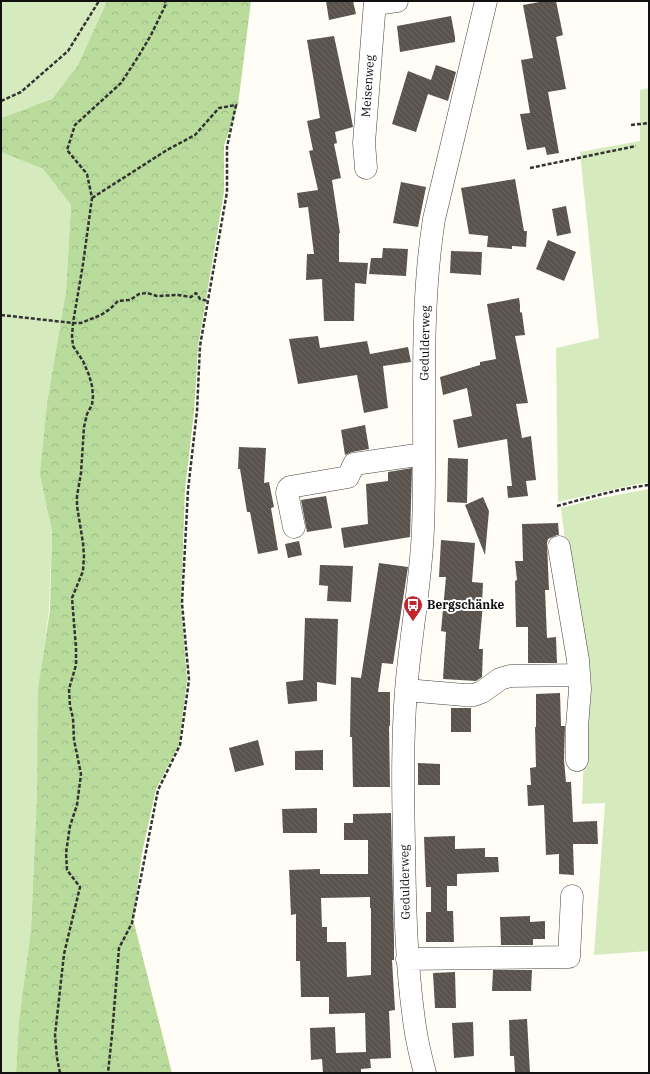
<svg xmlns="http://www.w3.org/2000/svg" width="650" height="1074" font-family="'IBM Plex Serif',serif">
	<defs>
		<pattern id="forest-crowns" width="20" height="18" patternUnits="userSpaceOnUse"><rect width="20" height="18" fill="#b9dc9c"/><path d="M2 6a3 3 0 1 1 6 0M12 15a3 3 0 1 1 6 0" fill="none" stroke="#9ebc85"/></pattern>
		<pattern id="building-back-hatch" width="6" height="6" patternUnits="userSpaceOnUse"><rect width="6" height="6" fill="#5a524d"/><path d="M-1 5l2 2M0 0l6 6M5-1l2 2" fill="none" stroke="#6d6662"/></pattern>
	</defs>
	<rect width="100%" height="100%" fill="#fffdf5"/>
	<path fill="#d5ebbd" d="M 1,1 L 107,1 L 78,65 L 52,99 L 1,118 Z
		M 649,88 L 649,483 L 638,484 L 558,502 L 556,348 L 599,338 L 580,152 L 640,141 L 640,90 Z
		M 1,152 L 43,169 L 71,205 L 66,291 L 47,403 L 41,473 L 52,532 L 49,610 L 39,688 L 37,790 L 31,929 L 19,1022 L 16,1073 L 1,1073 Z
		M 649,489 L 649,951 L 594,955 L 605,803 L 582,804 L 587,675 L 565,540 L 561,508 L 601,498 Z"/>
	<path fill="url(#forest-crowns)" d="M 107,1 L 251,1 L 238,105 L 224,146 L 224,192 L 198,347 L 194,412 L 185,490 L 181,603 L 187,680 L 179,745 L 156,789 L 142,853 L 133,919 L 172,1073 L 16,1073 L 19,1021 L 31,929 L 37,791 L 38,689 L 50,610 L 52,531 L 40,474 L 47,403 L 66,291 L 71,205 L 43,169 L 1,152 L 1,118 L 52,99 L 78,65 Z"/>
	<path fill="url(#building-back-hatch)" fill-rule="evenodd" d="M 326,1 L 353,1 L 356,14 L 329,20 Z
		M 545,1 L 556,1 L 563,35 L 556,37 L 566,89 L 548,92 L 559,153 L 547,155 L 545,147 L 527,150 L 520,114 L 530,113 L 521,60 L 533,58 L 523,5 Z
		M 451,16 L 455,37 L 455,42 L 400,52 L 397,26 Z
		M 334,36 L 350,111 L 353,127 L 335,132 L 337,143 L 334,144 L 341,178 L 332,180 L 340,233 L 339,233 L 339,262 L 368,263 L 366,284 L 355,283 L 354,321 L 324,321 L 322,279 L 306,280 L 307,254 L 314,254 L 308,207 L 299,208 L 297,193 L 318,190 L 309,151 L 313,150 L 307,121 L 320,118 L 307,40 Z
		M 436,65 L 456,72 L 448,101 L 428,94 L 416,132 L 392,124 L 408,71 L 431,80 Z
		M 515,179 L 524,231 L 527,231 L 526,247 L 512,246 L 512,249 L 487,247 L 488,236 L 469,234 L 461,188 Z
		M 401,182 L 426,187 L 418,227 L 393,223 Z
		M 566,206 L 571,233 L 557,236 L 552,209 Z
		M 548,240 L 576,252 L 564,281 L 536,269 Z
		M 383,248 L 408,249 L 406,276 L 369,274 L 371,258 L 382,258 Z
		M 451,251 L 482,252 L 481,275 L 450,273 Z
		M 519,298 L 520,305 L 520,312 L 522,313 L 525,335 L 515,336 L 528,403 L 516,404 L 522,438 L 531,436 L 536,480 L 526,481 L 528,496 L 508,498 L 507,486 L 512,486 L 507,439 L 458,448 L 453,420 L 472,416 L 467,388 L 443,395 L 440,377 L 480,365 L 480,362 L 496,359 L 487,304 Z
		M 318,336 L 320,348 L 367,341 L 370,354 L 408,347 L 411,362 L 383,366 L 388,408 L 364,413 L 357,375 L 298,384 L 289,339 Z
		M 365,425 L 369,449 L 352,452 L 345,455 L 341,430 Z
		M 239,447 L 266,448 L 264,483 L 269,482 L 274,507 L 271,508 L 278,550 L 258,554 L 250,512 L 247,512 L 240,469 L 238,469 Z
		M 448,458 L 468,459 L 467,503 L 447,502 Z
		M 412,468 L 410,537 L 344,548 L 341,528 L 368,524 L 366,484 L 388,481 L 388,472 Z
		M 326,496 L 332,528 L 307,532 L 301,500 Z
		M 483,497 L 489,511 L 485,555 L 465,505 Z
		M 558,523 L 559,535 L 557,535 L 548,539 L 547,543 L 549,590 L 545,590 L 547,638 L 556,637 L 557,663 L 528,663 L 528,627 L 516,627 L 515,581 L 517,580 L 515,561 L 523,561 L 522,524 Z
		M 441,540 L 475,543 L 472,582 L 483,583 L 482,603 L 483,603 L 479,649 L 483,649 L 482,677 L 476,681 L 443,679 L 446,632 L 441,631 L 446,577 L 439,577 Z
		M 299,541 L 302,555 L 288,558 L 285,544 Z
		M 379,563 L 408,567 L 393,664 L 382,663 L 378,692 L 390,692 L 390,726 L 389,726 L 390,787 L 353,787 L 352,737 L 350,737 L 351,677 L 361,678 Z
		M 320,565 L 353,566 L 351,602 L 327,601 L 328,586 L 319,585 Z
		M 305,618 L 338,619 L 336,685 L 317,682 L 317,701 L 288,704 L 286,682 L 303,680 Z
		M 560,693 L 561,726 L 565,726 L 564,760 L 566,782 L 571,782 L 573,822 L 597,821 L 598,844 L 573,844 L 574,875 L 559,874 L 559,854 L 546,855 L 544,805 L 528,806 L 527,785 L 531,785 L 530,768 L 536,767 L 535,727 L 536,727 L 536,694 Z
		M 451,708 L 471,708 L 471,732 L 451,732 Z
		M 258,740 L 264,765 L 235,772 L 229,748 Z
		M 323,750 L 323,770 L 295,770 L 295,751 Z
		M 418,763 L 440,764 L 440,785 L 418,785 Z
		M 317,808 L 317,833 L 283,833 L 282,809 Z
		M 391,813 L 394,941 L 394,960 L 392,960 L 395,1010 L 389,1011 L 391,1058 L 370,1059 L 371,1068 L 361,1069 L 361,1073 L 323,1073 L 322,1059 L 311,1060 L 310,1028 L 335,1027 L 336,1053 L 366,1052 L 365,1013 L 329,1014 L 329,997 L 301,997 L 300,961 L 296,961 L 296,914 L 291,915 L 289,870 L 320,869 L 320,874 L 368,874 L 368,840 L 344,840 L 344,823 L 353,823 L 353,814 ZM 370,897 L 370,908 L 371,908 L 371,975 L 347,977 L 346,942 L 327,942 L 327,927 L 322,927 L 321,898 Z
		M 455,836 L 455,849 L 485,848 L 485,857 L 498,857 L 499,872 L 457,874 L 457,886 L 447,886 L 447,911 L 453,911 L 454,942 L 426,942 L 426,912 L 431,912 L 431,887 L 426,887 L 424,837 Z
		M 530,916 L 530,922 L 545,921 L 545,939 L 533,939 L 533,945 L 501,945 L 500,917 Z
		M 493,970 L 532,970 L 531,991 L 492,991 Z
		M 455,972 L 456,1008 L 435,1008 L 433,973 Z
		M 527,1019 L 530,1073 L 515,1073 L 514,1056 L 510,1056 L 509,1020 Z
		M 473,1022 L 474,1056 L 454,1058 L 452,1023 Z"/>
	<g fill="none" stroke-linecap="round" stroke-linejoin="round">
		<g stroke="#444" stroke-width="23">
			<path id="minor" d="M 375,4 L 397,1
				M 366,168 L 364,143 L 375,1
				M 294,527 L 287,493 L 288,489 L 290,487 L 348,477 L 354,464 L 424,454
				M 559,547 L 578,660 L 580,689 L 577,727 L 577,760
				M 406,690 L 464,695 L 474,695 L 482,692 L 500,679 L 510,676 L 579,675
				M 407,959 L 569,957 L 572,896
				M 425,1073 C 421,1058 417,1042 415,1027 C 406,967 405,907 404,846 C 403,795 402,743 406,691 C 410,637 421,583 423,529 C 427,426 418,321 434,219 L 486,1"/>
		</g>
		<path stroke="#333" stroke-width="2.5" stroke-dasharray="4 2" stroke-linecap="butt" d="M 1,101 L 21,92 L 68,51 L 99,1
			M 631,125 L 649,123
			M 530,168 L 636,146
			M 92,198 L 167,150 L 195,135 L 219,108 L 236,105 L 227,147 L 227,192 L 200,346 L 197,411 L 188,490 L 182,603 L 189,680 L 180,745 L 158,790 L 132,923 L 119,948 L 112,1035 L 108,1073
			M 1,315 L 73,323 L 81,323 L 101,315 L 110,309 L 118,301 L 130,300 L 139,294 L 147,293 L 157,296 L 178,295 L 191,297 L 196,293 L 200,299 L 208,301
			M 557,506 C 587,498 618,489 649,485
			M 60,1073 L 57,1058 L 55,1035 L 64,954 L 80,887 L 67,870 L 66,853 L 70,826 L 77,805 L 81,774 L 74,740 L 73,718 L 70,706 L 69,689 L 76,665 L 76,648 L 72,598 L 83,571 L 84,556 L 83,543 L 77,506 L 77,496 L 81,473 L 84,427 L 87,414 L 92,405 L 93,396 L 92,386 L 89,375 L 83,361 L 73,346 L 72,336 L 73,323 L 83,264 L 92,198 L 87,174 L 67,150 L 75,125 L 121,83 L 138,57 L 151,35 L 166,4 L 165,1"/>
		<use href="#minor" stroke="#fff" stroke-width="22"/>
	</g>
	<defs>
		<g id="bus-pin" transform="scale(1)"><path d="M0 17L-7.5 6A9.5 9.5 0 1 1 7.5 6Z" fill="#c4262e" stroke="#fff"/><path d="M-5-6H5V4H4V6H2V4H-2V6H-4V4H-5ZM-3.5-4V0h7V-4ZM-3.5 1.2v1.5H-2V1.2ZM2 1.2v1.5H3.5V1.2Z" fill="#fff"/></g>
	</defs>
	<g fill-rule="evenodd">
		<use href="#bus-pin" x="413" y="605"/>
	</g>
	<g text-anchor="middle" stroke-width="4" stroke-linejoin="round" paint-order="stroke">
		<g font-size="12" fill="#111" stroke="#fff">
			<text transform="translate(368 86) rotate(-86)" y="4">Meisenweg</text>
			<text transform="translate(425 343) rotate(-89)" y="4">Gedulderweg</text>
			<text transform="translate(405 882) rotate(-91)" y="4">Gedulderweg</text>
		</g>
		<g font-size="12" font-weight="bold" fill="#111" stroke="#fff" text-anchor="start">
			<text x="427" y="609">Bergschänke</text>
		</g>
	</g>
	<rect width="650" height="1074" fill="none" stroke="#111111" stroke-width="4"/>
</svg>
